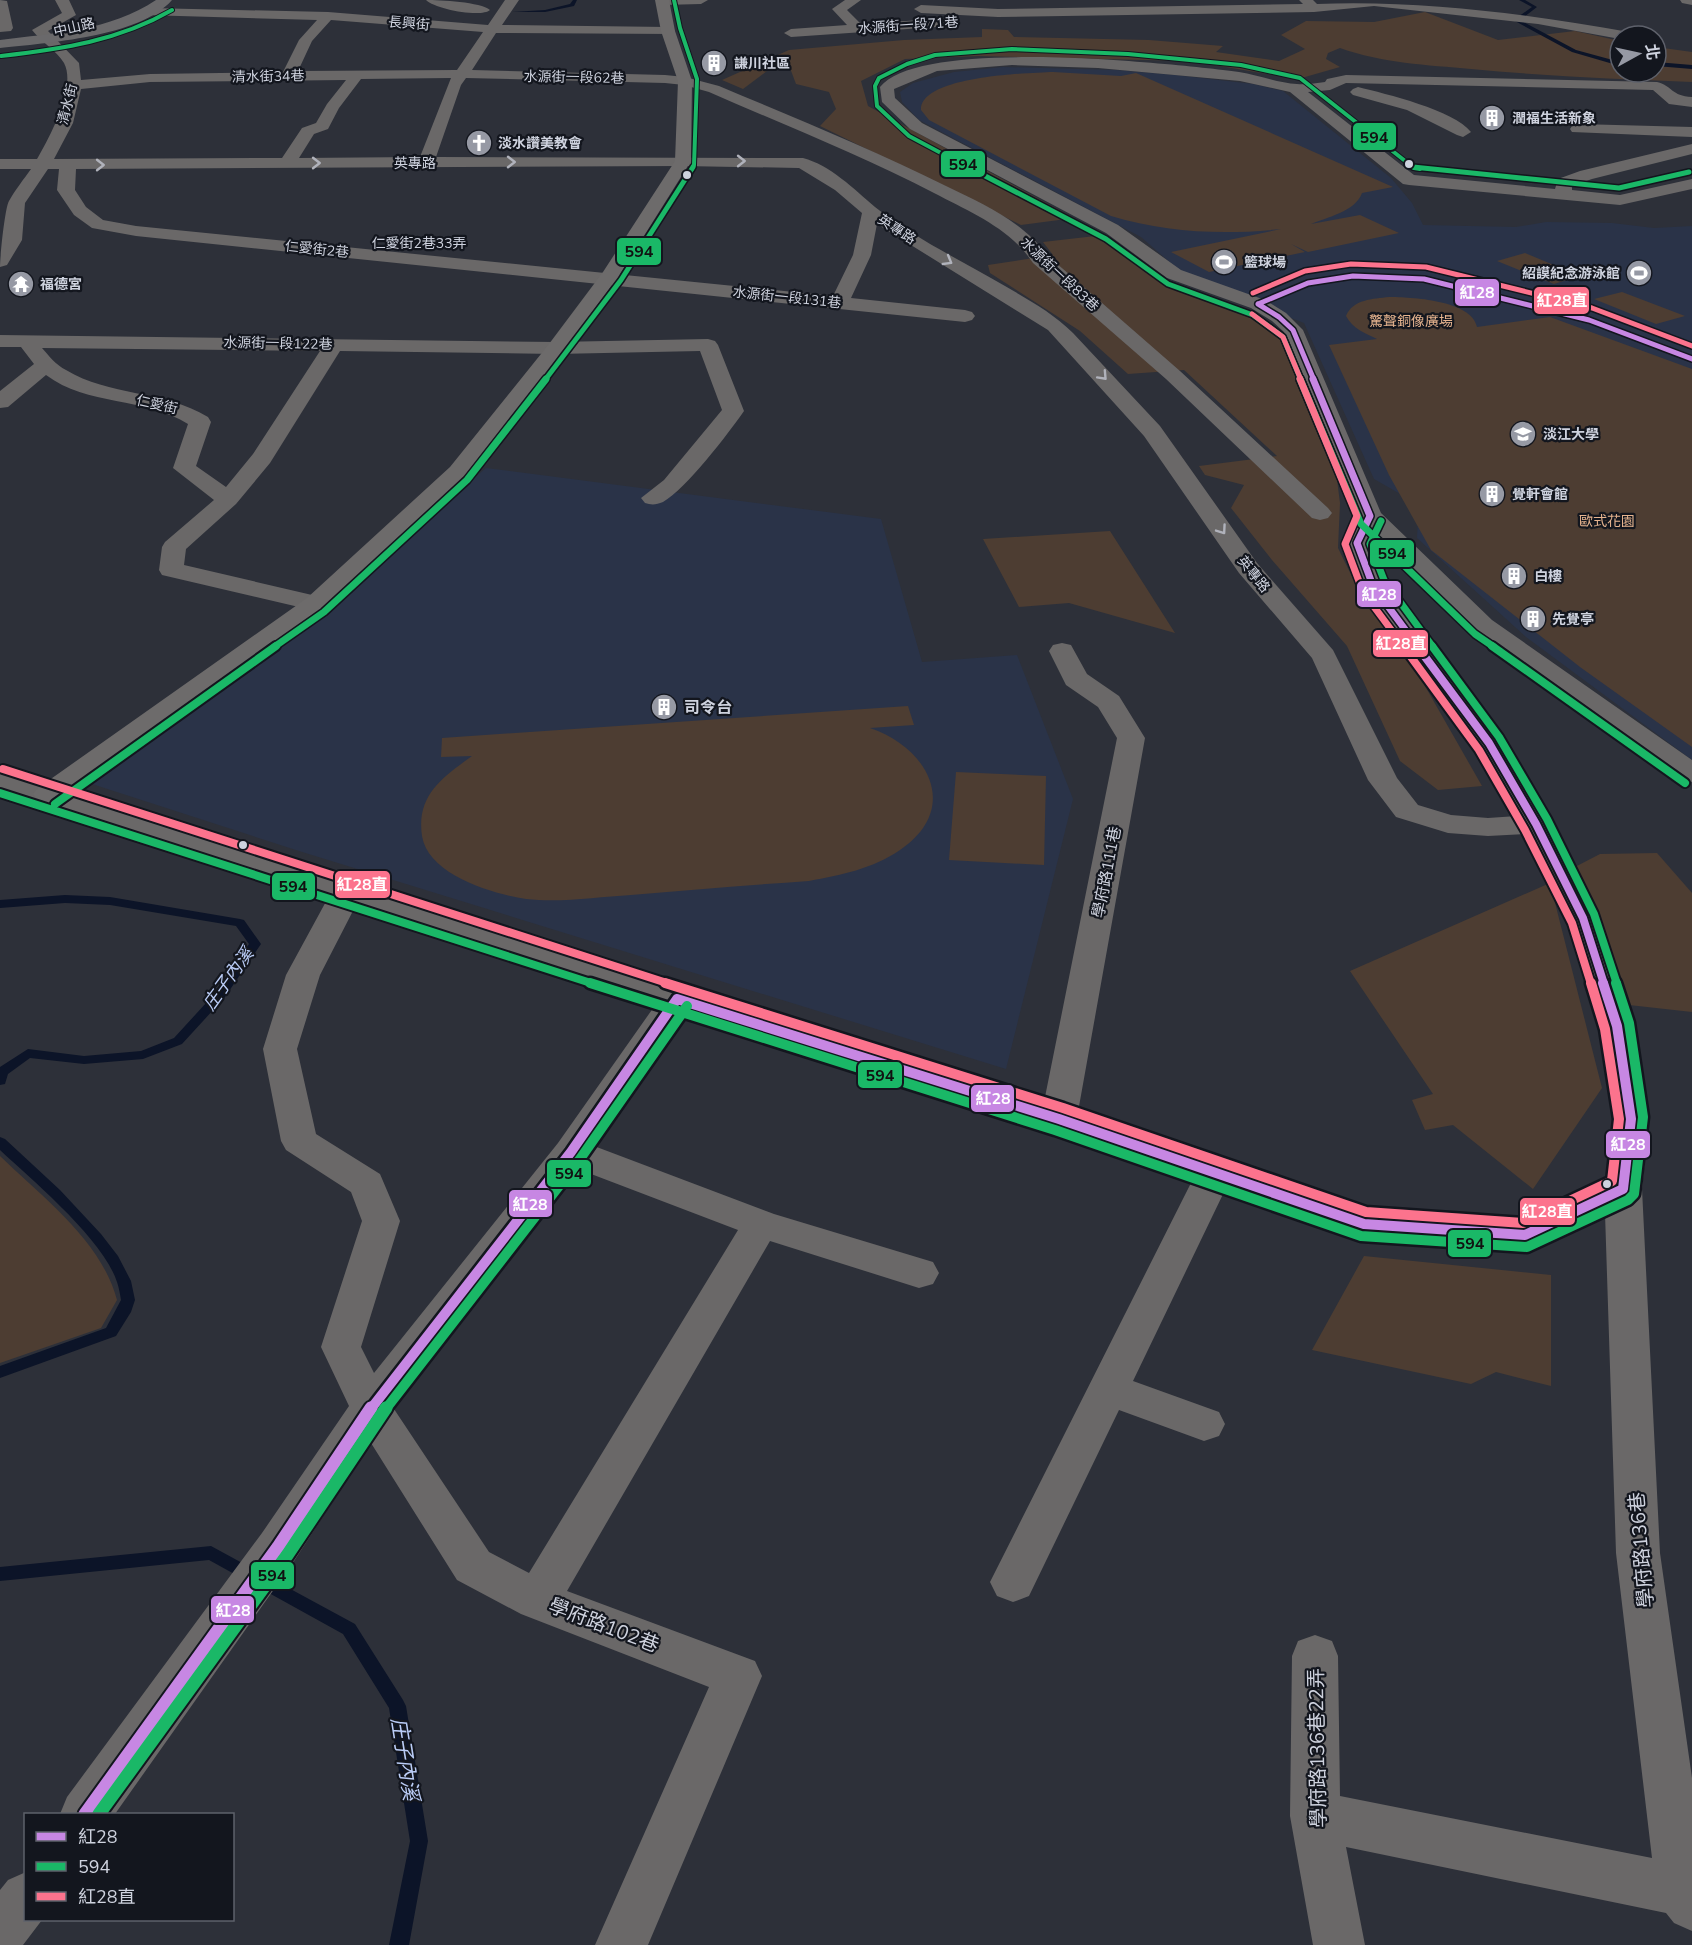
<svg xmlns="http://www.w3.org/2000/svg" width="1692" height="1945" font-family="'Nunito Sans','Noto Sans TC',sans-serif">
	<rect width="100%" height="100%" fill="#2d3039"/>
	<path fill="#2a3348" d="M 1003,67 L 1115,70 L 1175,75 L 1253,84 L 1283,91 L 1391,178 L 1412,203 L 1423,225 L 1516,227 L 1546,222 L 1612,223 L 1654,228 L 1692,226 L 1692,760 L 1526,637 L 1417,538 L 1418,520 L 1402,495 L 1374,479 L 1304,323 L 1215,288 L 1181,272 L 1141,237 L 919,120 L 902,102 L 900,92 L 913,83 L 954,72 Z
		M 486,468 L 881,519 L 922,662 L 1017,655 L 1073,799 L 1006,1069 L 299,851 L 89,783 L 323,607 Z"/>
	<path fill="#4d3d32" d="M 1425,12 L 1498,40 L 1575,31 L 1620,41 L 1620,72 L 1656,72 L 1656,47 L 1692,52 L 1692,82 C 1618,79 1545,76 1471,69 C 1427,65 1382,63 1340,48 L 1328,53 L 1326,59 L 1340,67 L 1298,79 L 1190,61 L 978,56 L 905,59 L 861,81 L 868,106 L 1074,218 L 1021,225 L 820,126 L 836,109 L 829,92 L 796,84 L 790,68 L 771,68 L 743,89 L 722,80 L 789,50 L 904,40 L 982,37 L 982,29 L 1008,30 L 1014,37 L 1149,40 L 1223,46 L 1216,52 L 1279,61 L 1305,49 L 1281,35 L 1306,21 L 1374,22 Z
		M 1053,72 L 1121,76 L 1136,73 L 1393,187 L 1362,193 C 1355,212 1327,217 1311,224 L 1360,215 L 1399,233 L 1308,252 L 1291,244 L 1305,252 L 1209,272 L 1171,252 L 1281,229 C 1224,235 1167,233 1111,216 L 929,120 L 921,110 C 920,76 1028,73 1053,72 Z
		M 1104,235 L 1165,282 L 1209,296 L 1258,317 L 1279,331 L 1335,464 L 1340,503 L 1338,548 L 1362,597 L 1417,672 L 1482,786 L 1438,790 L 1400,761 L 1347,646 L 1272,560 L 1231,508 L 1244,485 L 1205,475 L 1199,466 L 1277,456 L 1184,370 L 1128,374 L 1080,331 L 990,273 L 988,265 L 1053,255 L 1043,242 Z
		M 1525,253 L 1580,276 L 1554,284 L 1497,261 Z
		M 1622,292 L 1685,316 L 1656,324 L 1594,299 Z
		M 1389,297 C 1410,297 1472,300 1477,327 L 1550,317 L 1692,369 L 1692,747 L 1580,667 L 1431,550 L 1389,475 L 1329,345 L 1377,339 C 1365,333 1353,329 1346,316 C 1353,299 1373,299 1389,297 Z
		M 1110,531 L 1175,633 L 1069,603 L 1019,607 L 983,539 Z
		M 908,706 L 914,725 L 870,728 C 929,748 961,809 900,850 C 872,869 841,875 809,881 C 750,885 690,890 631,895 C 597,897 560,903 526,899 C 493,894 428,875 422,836 C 416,795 443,777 472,756 L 441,757 L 442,738 Z
		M 956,772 L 1046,776 L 1044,865 L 949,860 Z
		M 1657,853 L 1692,893 L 1692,1012 L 1620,1004 L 1573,868 L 1600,854 Z
		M 1550,883 L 1602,1088 L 1533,1189 L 1453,1125 L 1425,1130 L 1412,1100 L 1433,1094 L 1350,971 Z
		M 0,1156 C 43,1198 101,1240 117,1300 L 101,1328 L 0,1363 Z
		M 1364,1256 L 1551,1275 L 1551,1386 L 1496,1372 L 1471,1384 L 1312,1350 Z"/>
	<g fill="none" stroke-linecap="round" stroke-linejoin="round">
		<path fill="#0c1428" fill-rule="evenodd" d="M 573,0 L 577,0 L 574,6 L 545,12 L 512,12 L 545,10 L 570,4 Z
			M 1519,0 L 1525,0 L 1537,7 L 1520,20 L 1576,50 L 1620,62 L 1620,66 L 1572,52 L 1515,21 L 1515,19 L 1532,7 Z
			M 1656,62 L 1692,65 L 1692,69 L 1656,66 Z
			M 65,895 L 110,897 L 240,919 L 244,920 L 261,944 L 225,997 L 182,1044 L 143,1059 L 84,1064 L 30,1058 L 8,1074 L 5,1084 L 0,1085 L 0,1067 L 28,1049 L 84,1056 L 141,1051 L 174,1038 L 217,991 L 249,944 L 236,926 L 110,905 L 65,903 L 0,908 L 0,900 Z
			M 0,1137 L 5,1139 L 60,1190 L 101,1234 L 118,1256 L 131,1281 L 135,1300 L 131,1312 L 116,1336 L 0,1378 L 0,1366 L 106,1328 L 121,1300 C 120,1294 119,1288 117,1282 C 103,1239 33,1181 0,1150 Z
			M 211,1546 L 355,1624 L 403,1700 L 406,1706 L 428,1841 L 409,1945 L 389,1945 L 410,1841 L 389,1708 L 343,1634 L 209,1560 L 0,1581 L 0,1567 Z"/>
		<path fill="#6a6868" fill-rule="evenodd" d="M 0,0 L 7,1 L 13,28 L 11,31 L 0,32 Z
			M 55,0 L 69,0 L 76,15 L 48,31 L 79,63 L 81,80 L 150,74 L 283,72 L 299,40 L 317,20 L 145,15 L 143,12 L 150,8 L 328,12 L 488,25 L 505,0 L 519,0 L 502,25 L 668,27 L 673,28 L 675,31 L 673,34 L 496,33 L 472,70 L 665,75 L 685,77 L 719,86 C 795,118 872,149 946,186 C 983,204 1022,221 1047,255 L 1180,371 L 1328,508 L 1332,513 L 1328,518 L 1320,520 L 1312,518 L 1166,379 L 1033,263 C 1010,228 970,212 934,193 C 861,155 784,125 709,92 L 684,85 L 665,83 L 466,78 L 461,85 L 436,157 L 803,158 C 830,165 854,189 875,207 C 914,238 962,261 1005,286 C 1029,300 1053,313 1073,333 L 1160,426 L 1257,563 L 1333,650 L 1397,778 L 1418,805 L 1451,815 L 1488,818 L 1517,816 L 1476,744 L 1360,586 L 1345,543 L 1358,516 L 1284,332 L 1272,321 L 1251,308 L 1167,278 L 1106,233 L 910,129 L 882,102 L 880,87 C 921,36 1174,64 1239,72 C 1258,75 1279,83 1297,84 C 1306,85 1316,83 1325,82 L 1327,79 L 1346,75 L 1657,82 C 1673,86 1671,96 1692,97 L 1692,107 L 1669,104 L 1653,90 L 1346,83 L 1330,90 L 1308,92 L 1414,175 L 1555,189 L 1558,179 L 1580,171 L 1692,144 L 1692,154 L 1592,179 L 1572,186 L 1572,190 L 1620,195 L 1692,179 L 1692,189 L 1620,205 L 1409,185 L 1403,184 L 1290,92 L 1240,81 L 1098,68 L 1012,65 L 937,71 L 894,89 L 895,98 L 922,123 L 1118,225 L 1181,270 L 1265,300 L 1286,313 L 1303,330 L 1381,513 L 1492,620 L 1692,760 L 1692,782 L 1682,779 L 1474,630 L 1374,533 L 1369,543 L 1385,585 L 1499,737 L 1551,824 L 1599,918 L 1634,1026 L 1649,1119 L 1642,1189 L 1660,1553 L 1692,1778 L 1692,1931 L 1674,1923 L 1666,1913 L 1346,1847 L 1365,1945 L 1313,1945 L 1290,1816 L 1292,1656 L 1298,1641 L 1315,1635 L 1332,1641 L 1338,1656 L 1340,1796 L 1652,1858 L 1616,1553 L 1605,1213 L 1525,1249 L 1364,1238 L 1225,1190 L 1133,1381 L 1219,1412 L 1225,1424 L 1219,1436 L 1204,1441 L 1119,1410 L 1029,1596 L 1013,1602 L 997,1596 L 990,1582 L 1193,1179 L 1046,1128 L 685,1013 L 594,1146 L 774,1214 L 933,1262 L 939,1273 L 933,1284 L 919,1288 L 770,1241 L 567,1591 L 755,1661 L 762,1676 L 648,1945 L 595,1945 L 709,1687 L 521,1614 L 457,1580 L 371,1443 L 294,1561 L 115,1814 L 60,1814 L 67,1797 L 262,1533 L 349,1406 L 321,1347 L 362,1221 L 351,1192 L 286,1150 L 281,1141 L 263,1049 L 286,975 L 329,896 L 0,790 L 0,772 L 58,788 L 689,991 L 1044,1102 L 1117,738 L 1098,707 L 1066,685 L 1049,651 L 1053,645 L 1062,643 L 1071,645 L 1087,674 L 1119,696 L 1145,738 L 1078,1112 L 1366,1210 L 1521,1220 L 1605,1181 L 1613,1119 L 1600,1026 L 1567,918 L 1526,834 L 1488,836 L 1448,833 L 1396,817 L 1368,780 L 1312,658 L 1239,573 L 1144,436 L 1048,330 L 877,224 L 871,255 L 851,298 L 965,310 L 972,312 L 975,316 L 972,320 L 965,322 L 136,236 L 92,228 L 74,215 L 57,190 L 59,169 L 48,169 L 25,203 L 22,240 L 7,265 L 0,267 C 0,257 5,207 9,201 C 15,190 24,179 31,169 L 0,169 L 0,159 L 37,159 C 49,138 77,87 64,63 C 57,51 41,42 32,30 L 62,13 ZM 331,20 L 483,32 L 457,70 L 298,71 L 312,41 ZM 451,78 L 420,157 L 299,158 L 314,134 L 328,129 L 339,108 L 361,79 ZM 346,80 L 327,104 L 316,123 L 302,128 L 282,158 L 54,159 L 73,123 L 81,89 L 150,82 ZM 683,166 L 799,168 L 835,190 L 862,213 L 853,255 L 833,296 L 136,226 L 103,220 L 86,207 L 75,190 L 76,169 ZM 356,905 L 656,1004 L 558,1143 L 374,1373 L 361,1347 L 400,1221 L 380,1174 L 316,1134 L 297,1049 L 320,975 ZM 578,1169 L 738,1230 L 529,1573 L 489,1552 L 394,1409 Z
			M 426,0 C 440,0 481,2 490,10 C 481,18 435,9 426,0 Z
			M 657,0 L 708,0 L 701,4 L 663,5 L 658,4 Z
			M 845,0 L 861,0 L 847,10 L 861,24 L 951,18 L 958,22 L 951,26 L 791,37 L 784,33 L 791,29 L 847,25 L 832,9 Z
			M 1299,0 L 1313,0 L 1317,4 C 1421,0 1527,14 1629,32 L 1636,36 L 1620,36 L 1620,39 L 1538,24 L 1374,6 L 1314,12 L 998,17 L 921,13 L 914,9 L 921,5 L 998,9 L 1303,4 Z
			M 1680,0 L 1692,0 L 1692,5 L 1682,3 Z
			M 1358,87 C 1386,94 1454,110 1471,132 L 1463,137 L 1457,135 L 1407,110 L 1353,95 L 1350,92 L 1353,89 Z
			M 1578,124 L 1692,127 L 1692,137 L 1572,132 L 1570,129 L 1572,126 Z
			M 0,335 L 556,342 L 708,339 L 715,341 L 718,345 L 744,411 C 728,434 686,489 663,502 C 656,505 651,505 645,503 L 641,498 L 664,480 L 722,410 L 700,351 L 556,354 L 340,351 L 270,463 L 236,504 L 186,549 L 184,565 L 325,598 L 329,603 L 325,608 L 316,611 L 162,575 L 159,570 L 162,547 L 165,542 L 214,500 L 173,468 L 188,424 C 145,397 87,406 46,375 L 8,407 L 0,408 L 0,391 L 34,364 L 21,347 L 0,347 ZM 42,348 L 320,351 L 253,454 L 226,487 L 196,466 L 211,422 L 208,417 C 163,390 109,396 66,370 C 56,365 49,356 42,348 Z
			M 26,1872 L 26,1920 L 42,1920 L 23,1945 L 0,1945 L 0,1890 L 8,1880 Z"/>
		<path fill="#6d6b6b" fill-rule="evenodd" d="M 655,0 L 669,0 L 675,31 L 692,81 L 691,161 L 620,274 L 563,352 L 466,477 L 325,608 L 58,800 L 48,803 L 38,800 L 33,794 L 38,788 L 307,598 L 450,467 L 549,344 L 603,272 L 675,161 L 678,81 L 661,31 Z"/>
		<path fill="#6a696b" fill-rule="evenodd" d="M 156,0 L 172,0 C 140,37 46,43 0,48 L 0,40 C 54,33 110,31 156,0 Z"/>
		<g stroke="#13161e" stroke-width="8">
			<path id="bus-1-far4" d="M 1258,304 L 1308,283 L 1353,276 L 1424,279 L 1589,320 L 1692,359
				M 1258,304 L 1279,317 L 1293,330 L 1314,380"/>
		</g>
		<g stroke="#13161e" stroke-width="10">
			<path id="bus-1-far3" d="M 1313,379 L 1370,516 L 1357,543 L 1373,586 L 1418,647"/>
		</g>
		<g stroke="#13161e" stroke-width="12">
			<path id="bus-1-far2" d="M 1417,646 L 1489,743 L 1536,824 L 1583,918 L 1604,984"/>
		</g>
		<g stroke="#13161e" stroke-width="15">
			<path id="bus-1-far1" d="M 677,999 L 1059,1119 L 1364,1224 L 1525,1235 L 1623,1189 L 1631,1119 L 1617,1026 L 1603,983
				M 370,1410 L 571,1152 L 677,999"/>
		</g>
		<g stroke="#13161e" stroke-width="17">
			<path id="bus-1" d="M 85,1814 L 278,1547 L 371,1408"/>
		</g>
		<g stroke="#13161e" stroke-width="6">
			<path id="bus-2-far5" d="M 674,0 L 680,28 L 697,79 L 694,165 L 692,169
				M 1,56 C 62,49 118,41 172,10
				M 971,169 L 909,136 L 877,106 L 875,86 L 879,78 L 907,64 L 935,55 L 1012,49 L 1128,54 L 1241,65 L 1300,78 L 1414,168 L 1420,169"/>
		</g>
		<g stroke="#13161e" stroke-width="8">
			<path id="bus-2-far4" d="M 968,167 L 1106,239 L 1168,284 L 1253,315 L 1283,337 L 1301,380
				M 1413,167 L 1619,188 L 1689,172
				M 545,380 L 621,280 L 693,167"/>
		</g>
		<g stroke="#13161e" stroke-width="10">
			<path id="bus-2-far3" d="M 1300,379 L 1361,524 L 1475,634 L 1494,647
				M 1381,521 L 1370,544 L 1384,580 L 1433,647
				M 274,647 L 324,612 L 467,480 L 546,379"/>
		</g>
		<g stroke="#13161e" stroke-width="12">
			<path id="bus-2-far2" d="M 1432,646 L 1499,737 L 1547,819 L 1594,914 L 1617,984
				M 1492,646 L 1685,783
				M 0,793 L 594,984
				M 55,804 L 276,646"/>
		</g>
		<g stroke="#13161e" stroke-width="15">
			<path id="bus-2-far1" d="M 590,983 L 1055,1130 L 1361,1236 L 1527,1247 L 1628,1200 L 1634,1194 L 1643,1117 L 1629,1023 L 1616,983
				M 385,1410 L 580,1159 L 687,1006"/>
		</g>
		<g stroke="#13161e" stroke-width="17">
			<path id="bus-2" d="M 99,1814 L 288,1554 L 386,1408"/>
		</g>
		<g stroke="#13161e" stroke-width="8">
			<path id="bus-3-far3" d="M 1253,293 L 1305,271 L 1351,264 L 1426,267 L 1592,308 L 1692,346
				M 1252,314 L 1283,337 L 1301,380"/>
		</g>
		<g stroke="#13161e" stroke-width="10">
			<path id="bus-3-far2" d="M 1300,379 L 1357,516 L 1345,544 L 1363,592 L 1404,647"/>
		</g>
		<g stroke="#13161e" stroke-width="12">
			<path id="bus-3-far1" d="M 1403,646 L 1479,750 L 1525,830 L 1572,923 L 1591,984
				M 3,769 L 670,984"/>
		</g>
		<g stroke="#13161e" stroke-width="15">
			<path id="bus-3" d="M 665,983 L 1063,1108 L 1366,1212 L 1523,1223 L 1612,1181 L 1619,1119 L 1605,1029 L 1591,983"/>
		</g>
		<use href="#bus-1-far4" stroke="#c787e3" stroke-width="5"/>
		<use href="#bus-1-far3" stroke="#c787e3" stroke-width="7"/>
		<use href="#bus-1-far2" stroke="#c787e3" stroke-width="8"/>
		<use href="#bus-1-far1" stroke="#c787e3" stroke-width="10"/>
		<use href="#bus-1" stroke="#c787e3" stroke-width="13"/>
		<use href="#bus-2-far5" stroke="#1ab867" stroke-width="4"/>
		<use href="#bus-2-far4" stroke="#1ab867" stroke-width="5"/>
		<use href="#bus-2-far3" stroke="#1ab867" stroke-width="7"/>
		<use href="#bus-2-far2" stroke="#1ab867" stroke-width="8"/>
		<use href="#bus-2-far1" stroke="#1ab867" stroke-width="10"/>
		<use href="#bus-2" stroke="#1ab867" stroke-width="13"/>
		<use href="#bus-3-far3" stroke="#fc738d" stroke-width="5"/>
		<use href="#bus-3-far2" stroke="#fc738d" stroke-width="7"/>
		<use href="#bus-3-far1" stroke="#fc738d" stroke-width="8"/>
		<use href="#bus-3" stroke="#fc738d" stroke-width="10"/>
	</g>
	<defs><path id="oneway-chevron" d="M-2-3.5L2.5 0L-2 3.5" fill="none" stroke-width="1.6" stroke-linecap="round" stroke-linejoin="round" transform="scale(1.5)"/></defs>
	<g stroke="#b0b2bb">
		<use href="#oneway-chevron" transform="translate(741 161)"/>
		<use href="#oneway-chevron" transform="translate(511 162)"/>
		<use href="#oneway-chevron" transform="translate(316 163)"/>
		<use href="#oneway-chevron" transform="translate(100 165)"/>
		<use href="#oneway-chevron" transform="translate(948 261) rotate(30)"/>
		<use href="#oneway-chevron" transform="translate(1103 376) rotate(47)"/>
		<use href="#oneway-chevron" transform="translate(1222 530) rotate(55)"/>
	</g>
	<defs>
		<g id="building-disc" transform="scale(1.35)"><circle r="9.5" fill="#9699a4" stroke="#13161e"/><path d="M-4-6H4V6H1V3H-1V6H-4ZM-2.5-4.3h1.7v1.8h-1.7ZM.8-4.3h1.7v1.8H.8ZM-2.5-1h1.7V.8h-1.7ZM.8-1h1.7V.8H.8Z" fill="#fff"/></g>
		<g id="church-disc" transform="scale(1.35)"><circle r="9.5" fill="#9699a4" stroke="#13161e"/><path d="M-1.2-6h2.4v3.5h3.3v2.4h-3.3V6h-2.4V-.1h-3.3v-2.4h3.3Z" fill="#fff"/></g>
		<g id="stadium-disc" transform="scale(1.35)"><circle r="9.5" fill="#9699a4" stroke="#13161e"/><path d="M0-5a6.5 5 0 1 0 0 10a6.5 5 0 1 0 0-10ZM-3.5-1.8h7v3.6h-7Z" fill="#fff"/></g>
		<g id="temple-disc" transform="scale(1.35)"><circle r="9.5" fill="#9699a4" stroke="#13161e"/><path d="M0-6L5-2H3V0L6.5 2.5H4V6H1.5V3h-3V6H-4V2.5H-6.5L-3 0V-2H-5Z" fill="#fff"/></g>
		<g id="university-disc" transform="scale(1.35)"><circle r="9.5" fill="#9699a4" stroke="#13161e"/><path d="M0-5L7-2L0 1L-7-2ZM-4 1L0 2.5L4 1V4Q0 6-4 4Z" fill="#fff"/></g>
	</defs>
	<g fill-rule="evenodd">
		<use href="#building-disc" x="714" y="63"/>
		<use href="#building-disc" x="1492" y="118"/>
		<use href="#church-disc" x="479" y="143"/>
		<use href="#stadium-disc" x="1224" y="262"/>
		<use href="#stadium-disc" x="1639" y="273"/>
		<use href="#temple-disc" x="21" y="284"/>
		<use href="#university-disc" x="1523" y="434"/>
		<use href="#building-disc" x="1492" y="494"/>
		<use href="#building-disc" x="1514" y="576"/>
		<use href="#building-disc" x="1533" y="619"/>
		<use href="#building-disc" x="664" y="707"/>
	</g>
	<g fill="#ced2de" stroke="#13161e" stroke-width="2">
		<circle cx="1409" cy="164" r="5"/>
		<circle cx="687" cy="175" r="5"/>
		<circle cx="243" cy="845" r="5"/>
		<circle cx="1607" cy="1184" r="5"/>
	</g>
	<g text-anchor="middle" stroke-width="4.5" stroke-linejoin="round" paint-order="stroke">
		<g font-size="14" fill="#ced2de" stroke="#13161e">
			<text transform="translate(409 23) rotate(5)" y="5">長興街</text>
			<text transform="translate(908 25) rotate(-4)" y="5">水源街一段71巷</text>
			<text transform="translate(74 27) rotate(-13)" y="5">中山路</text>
			<text transform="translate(268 76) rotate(-1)" y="5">清水街34巷</text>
			<text transform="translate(574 77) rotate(1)" y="5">水源街一段62巷</text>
			<text transform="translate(67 104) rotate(-76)" y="5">清水街</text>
			<text x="415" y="168">英專路</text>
			<text transform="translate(897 229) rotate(33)" y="5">英專路</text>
			<text x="419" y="248">仁愛街2巷33弄</text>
			<text transform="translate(317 249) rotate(6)" y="5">仁愛街2巷</text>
			<text transform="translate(1060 274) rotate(43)" y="5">水源街一段83巷</text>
			<text transform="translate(787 297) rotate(6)" y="5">水源街一段131巷</text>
			<text transform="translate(278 343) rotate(1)" y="5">水源街一段122巷</text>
			<text transform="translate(157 404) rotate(13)" y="5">仁愛街</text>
			<text transform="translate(1254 574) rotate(51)" y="5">英專路</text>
		</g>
		<g font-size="14" font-weight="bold" fill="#ced2de" stroke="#13161e" text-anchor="start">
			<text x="734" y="68">謙川社區</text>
			<text x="1512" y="123">潤福生活新象</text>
			<text x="498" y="148">淡水讚美教會</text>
			<text x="1244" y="267">籃球場</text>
			<text x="1620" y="278" text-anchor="end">紹謨紀念游泳館</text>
			<text x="40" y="289">福德宮</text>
			<text x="1543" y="439">淡江大學</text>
			<text x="1512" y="499">覺軒會館</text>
			<text x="1534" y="581">白樓</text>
			<text x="1552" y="624">先覺亭</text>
		</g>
		<g font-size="14" fill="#e6b48f" stroke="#13161e">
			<text x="1411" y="326">驚聲銅像廣場</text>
			<text x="1607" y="526">歐式花園</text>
		</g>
		<g font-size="16" font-weight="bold" fill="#ced2de" stroke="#13161e" text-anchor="start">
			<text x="684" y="713">司令台</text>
		</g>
		<g font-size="16" fill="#ced2de" stroke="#13161e">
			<text transform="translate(1106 872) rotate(-79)" y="6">學府路111巷</text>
		</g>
		<g font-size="18" font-style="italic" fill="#baccf6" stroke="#13161e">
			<text transform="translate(228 979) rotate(-54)" y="6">庄子內溪</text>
		</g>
		<g font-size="20" fill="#ced2de" stroke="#13161e">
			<text transform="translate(1641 1550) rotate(-95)" y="7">學府路136巷</text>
			<text transform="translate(604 1625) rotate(21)" y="7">學府路102巷</text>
			<text transform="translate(1317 1748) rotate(-91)" y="7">學府路136巷22弄</text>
		</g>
		<g font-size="21" font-style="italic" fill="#baccf6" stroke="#13161e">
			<text transform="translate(405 1759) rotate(81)" y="7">庄子內溪</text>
		</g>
	</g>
	<g stroke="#13161e" stroke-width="2">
		<rect x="1352" y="122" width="45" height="29" rx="6" fill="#1ab867"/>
		<rect x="940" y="150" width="46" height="28" rx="6" fill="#1ab867"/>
		<rect x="616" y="237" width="46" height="29" rx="6" fill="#1ab867"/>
		<rect x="1454" y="278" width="46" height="29" rx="6" fill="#c787e3"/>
		<rect x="1533" y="286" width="57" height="29" rx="6" fill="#fc738d"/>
		<rect x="1369" y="539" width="46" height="29" rx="6" fill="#1ab867"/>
		<rect x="1356" y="580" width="46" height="28" rx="6" fill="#c787e3"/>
		<rect x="1372" y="629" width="57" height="29" rx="6" fill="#fc738d"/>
		<rect x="334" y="870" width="57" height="29" rx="6" fill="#fc738d"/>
		<rect x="271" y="872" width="45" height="29" rx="6" fill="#1ab867"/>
		<rect x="857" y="1061" width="46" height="28" rx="6" fill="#1ab867"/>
		<rect x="970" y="1084" width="45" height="29" rx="6" fill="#c787e3"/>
		<rect x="1605" y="1130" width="46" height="29" rx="6" fill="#c787e3"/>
		<rect x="546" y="1159" width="46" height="29" rx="6" fill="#1ab867"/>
		<rect x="508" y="1189" width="45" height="29" rx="6" fill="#c787e3"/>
		<rect x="1519" y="1197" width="57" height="29" rx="6" fill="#fc738d"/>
		<rect x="1447" y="1229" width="45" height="29" rx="6" fill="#1ab867"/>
		<rect x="250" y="1561" width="45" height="29" rx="6" fill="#1ab867"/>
		<rect x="210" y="1595" width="45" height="29" rx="6" fill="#c787e3"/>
	</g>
	<g font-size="16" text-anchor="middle" font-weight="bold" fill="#fff">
		<text x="1477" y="298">紅28</text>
		<text x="1562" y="306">紅28直</text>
		<text x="1379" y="600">紅28</text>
		<text x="1401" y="649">紅28直</text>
		<text x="362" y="890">紅28直</text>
		<text x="993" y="1104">紅28</text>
		<text x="1628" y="1150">紅28</text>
		<text x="530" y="1210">紅28</text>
		<text x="1547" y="1217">紅28直</text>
		<text x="233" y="1616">紅28</text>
	</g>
	<g font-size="16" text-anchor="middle" font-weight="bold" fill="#111">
		<text x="1374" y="143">594</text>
		<text x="963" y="170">594</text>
		<text x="639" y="257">594</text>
		<text x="1392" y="559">594</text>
		<text x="293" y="892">594</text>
		<text x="880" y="1081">594</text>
		<text x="569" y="1179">594</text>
		<text x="1470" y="1249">594</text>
		<text x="272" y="1581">594</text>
	</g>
	<rect x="24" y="1813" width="210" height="108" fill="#13161e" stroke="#5e616b" stroke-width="1.5"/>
	<rect x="36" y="1832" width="30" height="9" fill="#c787e3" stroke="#5e616b" stroke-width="1.5"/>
	<text x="78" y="1843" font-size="18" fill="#ced2de">紅28</text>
	<rect x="36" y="1862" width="30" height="9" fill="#1ab867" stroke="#5e616b" stroke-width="1.5"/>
	<text x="78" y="1873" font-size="18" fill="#ced2de">594</text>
	<rect x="36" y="1892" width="30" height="9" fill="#fc738d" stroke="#5e616b" stroke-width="1.5"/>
	<text x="78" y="1903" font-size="18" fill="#ced2de">紅28直</text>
	<g transform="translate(1638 54) rotate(82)"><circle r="28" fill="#13161e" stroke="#5e616b" stroke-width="1.5"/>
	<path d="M0-4.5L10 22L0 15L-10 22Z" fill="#9699a4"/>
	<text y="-9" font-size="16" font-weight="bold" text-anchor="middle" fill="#ced2de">北</text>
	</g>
</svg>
